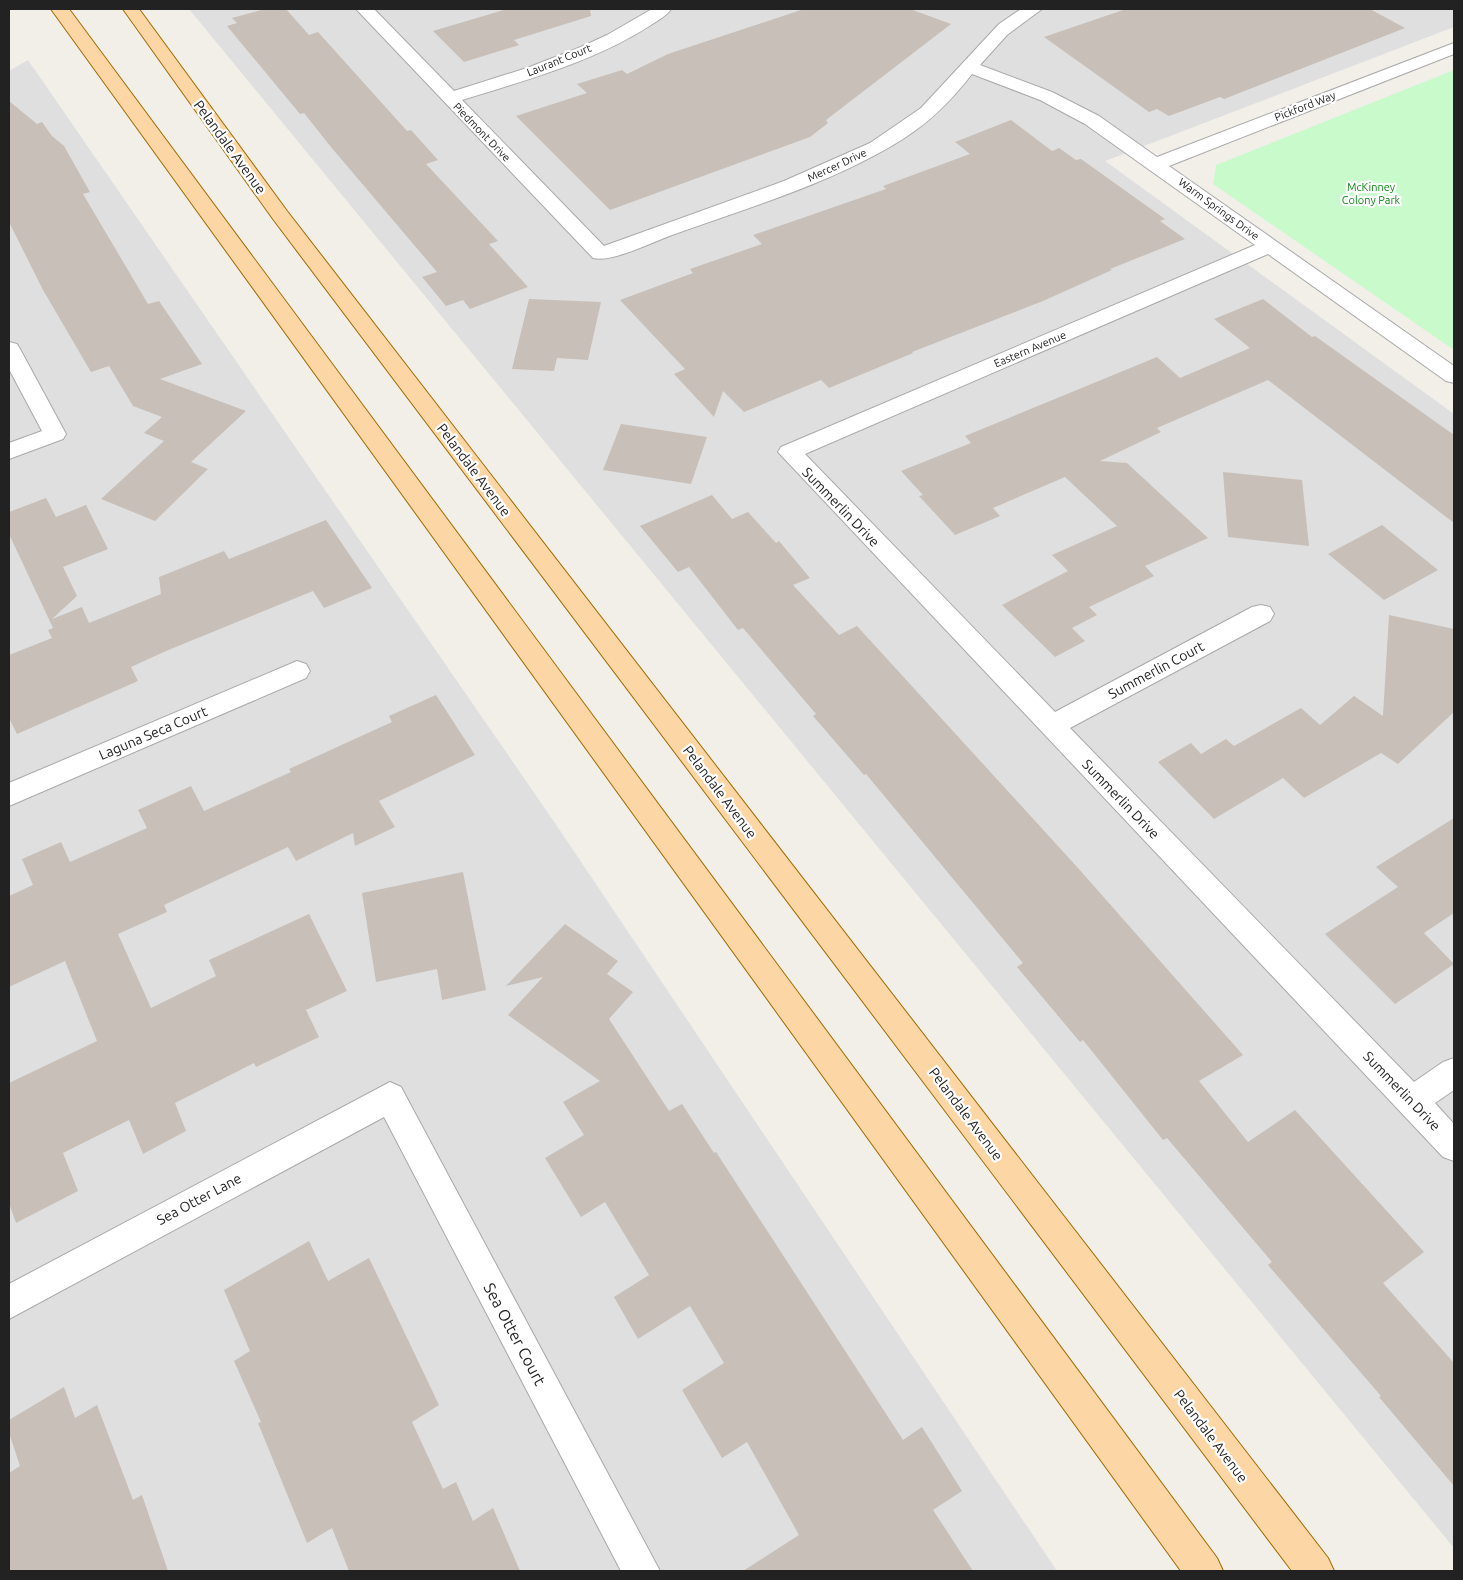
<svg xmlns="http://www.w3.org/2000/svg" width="1463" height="1580" font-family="Ubuntu,sans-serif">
	<rect width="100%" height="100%" fill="#f2efe9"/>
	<path fill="#e0dfdf" d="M 189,9 L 1454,9 L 1454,27 L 1105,161 L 1454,414 L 1454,1548 Z
		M 28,60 L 555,823 L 1057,1571 L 9,1571 L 9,71 Z"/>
	<path fill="#c8facc" d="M 1454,70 L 1454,350 L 1213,184 L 1216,165 Z"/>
	<path fill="#c7bfb8" d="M 265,9 L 286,9 L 309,35 L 318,32 L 407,131 L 411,130 L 438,160 L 426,164 L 498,241 L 489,244 L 528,287 L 470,309 L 463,300 L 446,306 L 422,277 L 437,272 L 331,147 L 304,113 L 300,114 L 227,26 L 237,23 L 232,18 Z
		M 507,9 L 590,9 L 591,16 L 514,40 L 519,45 L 464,62 L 433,31 Z
		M 804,9 L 910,9 L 951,24 L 826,120 L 828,123 L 810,137 L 610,210 L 516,116 L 587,93 L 577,84 L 622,70 L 627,74 L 668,54 Z
		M 1126,9 L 1370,9 L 1405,28 L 1224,99 L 1220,97 L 1169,116 L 1157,109 L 1149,112 L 1044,37 Z
		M 9,101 L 37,124 L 42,122 L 52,136 L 64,146 L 90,192 L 83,194 L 148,304 L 159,301 L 202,364 L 160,379 L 246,411 L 191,462 L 208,469 L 155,521 L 101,499 L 164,441 L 144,433 L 162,417 L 133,406 L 109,366 L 91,372 L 43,290 L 9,222 Z
		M 1011,120 L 1052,151 L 1059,148 L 1076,160 L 1081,159 L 1165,219 L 1160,221 L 1185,239 L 1110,269 L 1112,270 L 1043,301 L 912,352 L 913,353 L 829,388 L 821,380 L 744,412 L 723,391 L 714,417 L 674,374 L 685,369 L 620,300 L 693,273 L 690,269 L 762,244 L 753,235 L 886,189 L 883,186 L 970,154 L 955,142 Z
		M 529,299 L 601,302 L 588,360 L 557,358 L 554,371 L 512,369 Z
		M 1263,299 L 1312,337 L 1315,336 L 1454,435 L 1454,523 L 1268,380 L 1157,428 L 1161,432 L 1100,461 L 1127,463 L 1208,538 L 1145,566 L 1154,576 L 1089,607 L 1097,615 L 1072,628 L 1085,641 L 1055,657 L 1002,605 L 1068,571 L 1052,555 L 1117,526 L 1065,477 L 993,508 L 1000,516 L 955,535 L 919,496 L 923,495 L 901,471 L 971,443 L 965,436 L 1157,357 L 1180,378 L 1250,348 L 1214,319 Z
		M 621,424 L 707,437 L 691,484 L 603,470 Z
		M 1223,472 L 1302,480 L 1309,546 L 1228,537 Z
		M 712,495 L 732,519 L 748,512 L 776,543 L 779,541 L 810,578 L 793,585 L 839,635 L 857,626 L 1078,868 L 1243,1055 L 1199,1081 L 1248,1142 L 1295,1110 L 1424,1252 L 1383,1283 L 1454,1363 L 1454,1486 L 1379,1397 L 1381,1396 L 1268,1265 L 1272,1262 L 1167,1138 L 1163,1140 L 1083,1040 L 1080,1042 L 1017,967 L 1023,963 L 866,774 L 864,775 L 813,716 L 816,714 L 743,628 L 738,630 L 689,567 L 678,572 L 640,526 Z
		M 46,498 L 56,517 L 86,505 L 108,549 L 63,567 L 77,596 L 52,619 L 82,607 L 89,623 L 161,594 L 159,577 L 224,551 L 229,559 L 326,520 L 372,588 L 324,608 L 313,591 L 166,651 L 131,667 L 138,681 L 17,734 L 9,718 L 9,655 L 52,638 L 48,630 L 53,628 L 9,534 L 9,512 Z
		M 1382,525 L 1438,570 L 1384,600 L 1328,554 Z
		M 1389,615 L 1454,629 L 1454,712 L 1398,764 L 1381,753 L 1304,798 L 1283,778 L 1214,819 L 1158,762 L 1191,743 L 1201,754 L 1226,739 L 1234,746 L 1301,708 L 1320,725 L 1354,696 L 1383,716 Z
		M 436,695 L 475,755 L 379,801 L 395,827 L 355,846 L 353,833 L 296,861 L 288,847 L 164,905 L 167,912 L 118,934 L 151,1008 L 216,976 L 209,960 L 309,914 L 347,991 L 306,1010 L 319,1037 L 256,1067 L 254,1063 L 175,1103 L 186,1131 L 143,1154 L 129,1120 L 63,1153 L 78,1191 L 16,1223 L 9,1203 L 9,1083 L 97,1041 L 65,961 L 9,987 L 9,896 L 33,885 L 22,859 L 61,842 L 70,862 L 147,828 L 138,810 L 191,786 L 204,811 L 291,772 L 289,769 L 392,722 L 389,716 Z
		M 1454,818 L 1454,913 L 1424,933 L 1454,964 L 1395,1004 L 1325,934 L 1398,887 L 1376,867 Z
		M 463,872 L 486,990 L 442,1000 L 437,969 L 376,982 L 362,893 Z
		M 565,924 L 618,961 L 607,974 L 633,992 L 609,1019 L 669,1111 L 682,1104 L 714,1153 L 716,1152 L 903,1440 L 922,1427 L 962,1491 L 933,1510 L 973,1571 L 743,1571 L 799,1535 L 747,1442 L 722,1458 L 682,1390 L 724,1363 L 690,1306 L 638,1339 L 614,1297 L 649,1275 L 605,1202 L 581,1217 L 545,1158 L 584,1135 L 563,1102 L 600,1081 L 508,1015 L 543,977 L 506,986 Z
		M 309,1241 L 328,1281 L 369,1258 L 439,1405 L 412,1422 L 443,1489 L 456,1482 L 473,1521 L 493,1508 L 520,1571 L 349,1571 L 332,1528 L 307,1543 L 258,1423 L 261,1422 L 234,1361 L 250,1351 L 224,1290 Z
		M 64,1387 L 75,1418 L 97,1405 L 133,1500 L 142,1495 L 168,1571 L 9,1571 L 9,1473 L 20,1466 L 9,1433 L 9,1420 Z"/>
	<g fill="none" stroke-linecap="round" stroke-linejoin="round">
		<g stroke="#a9a9a9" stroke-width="2">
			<path id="minor" d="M 356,9 L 374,9 L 454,91 L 527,68 L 581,47 L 607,35 L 652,9 L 671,9 C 667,16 658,20 651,25 C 594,62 526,80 462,100 L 604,246 L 784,181 L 870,143 L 921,108 L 999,24 L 1021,9 L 1042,9 L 1007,35 L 980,65 L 1052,92 L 1099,116 L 1157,157 L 1454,43 L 1454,54 L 1169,166 L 1454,366 L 1454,383 L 1446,381 L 1268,254 L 805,454 L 1055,712 L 1252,607 L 1261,605 L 1270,607 L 1274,614 L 1270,621 L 1070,728 L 1414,1082 L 1443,1062 L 1454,1058 L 1454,1090 L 1435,1103 L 1454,1124 L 1454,1161 L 1443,1157 L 778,452 L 781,447 L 1255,245 L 1085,124 L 1040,100 L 972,74 C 952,100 931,121 903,139 C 833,183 750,207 672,235 C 653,242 611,263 593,258 Z
				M 9,342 L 17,344 L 20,349 L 66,434 L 63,439 L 9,459 L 9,443 L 42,431 L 9,369 Z
				M 297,661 L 306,664 L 310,671 L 306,678 L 9,806 L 9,783 Z
				M 390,1082 L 401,1087 L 660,1571 L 621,1571 L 384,1117 L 9,1319 L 9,1284 Z"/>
		</g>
		<g stroke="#a06b00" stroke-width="2">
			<path id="major" d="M 51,9 L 69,9 L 1217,1558 L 1223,1571 L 1181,1571 Z
				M 123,9 L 139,9 L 287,211 L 1328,1558 L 1334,1571 L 1292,1571 L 273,219 Z"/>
		</g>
		<use href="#minor" fill="#fff" fill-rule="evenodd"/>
		<use href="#major" fill="#fcd6a4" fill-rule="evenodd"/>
	</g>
	<g text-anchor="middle" stroke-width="4.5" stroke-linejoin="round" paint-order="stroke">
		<g font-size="11" fill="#222" stroke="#fff">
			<text transform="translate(559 60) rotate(-22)" y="4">Laurant Court</text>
			<text transform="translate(1305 106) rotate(-21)" y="4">Pickford Way</text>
			<text transform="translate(482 132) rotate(46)" y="4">Piedmont Drive</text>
			<text transform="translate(837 165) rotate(-25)" y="4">Mercer Drive</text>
			<text transform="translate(1219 209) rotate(36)" y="4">Warm Springs Drive</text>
			<text transform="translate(1030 349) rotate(-23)" y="4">Eastern Avenue</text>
		</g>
		<g font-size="11" fill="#0c8416" stroke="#fff">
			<text x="1371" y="191">McKinney<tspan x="1371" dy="13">Colony Park</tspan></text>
		</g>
		<g font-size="14" fill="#222" stroke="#fff">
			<text transform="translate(230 147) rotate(54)" y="5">Pelandale Avenue</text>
			<text transform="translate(474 470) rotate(53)" y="5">Pelandale Avenue</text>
			<text transform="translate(841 507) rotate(46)" y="5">Summerlin Drive</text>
			<text transform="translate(1156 670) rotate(-28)" y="5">Summerlin Court</text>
			<text transform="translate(153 733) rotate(-23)" y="5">Laguna Seca Court</text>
			<text transform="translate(720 792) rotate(53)" y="5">Pelandale Avenue</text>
			<text transform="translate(1121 799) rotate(46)" y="5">Summerlin Drive</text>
			<text transform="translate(1402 1091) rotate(46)" y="5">Summerlin Drive</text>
			<text transform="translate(966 1114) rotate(53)" y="5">Pelandale Avenue</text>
			<text transform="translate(199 1199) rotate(-28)" y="5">Sea Otter Lane</text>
			<text transform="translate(1211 1436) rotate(53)" y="5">Pelandale Avenue</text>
		</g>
		<g font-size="16" fill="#222" stroke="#fff">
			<text transform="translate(515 1334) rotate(62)" y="6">Sea Otter Court</text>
		</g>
	</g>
	<rect width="1463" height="1580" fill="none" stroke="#222222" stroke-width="20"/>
</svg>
